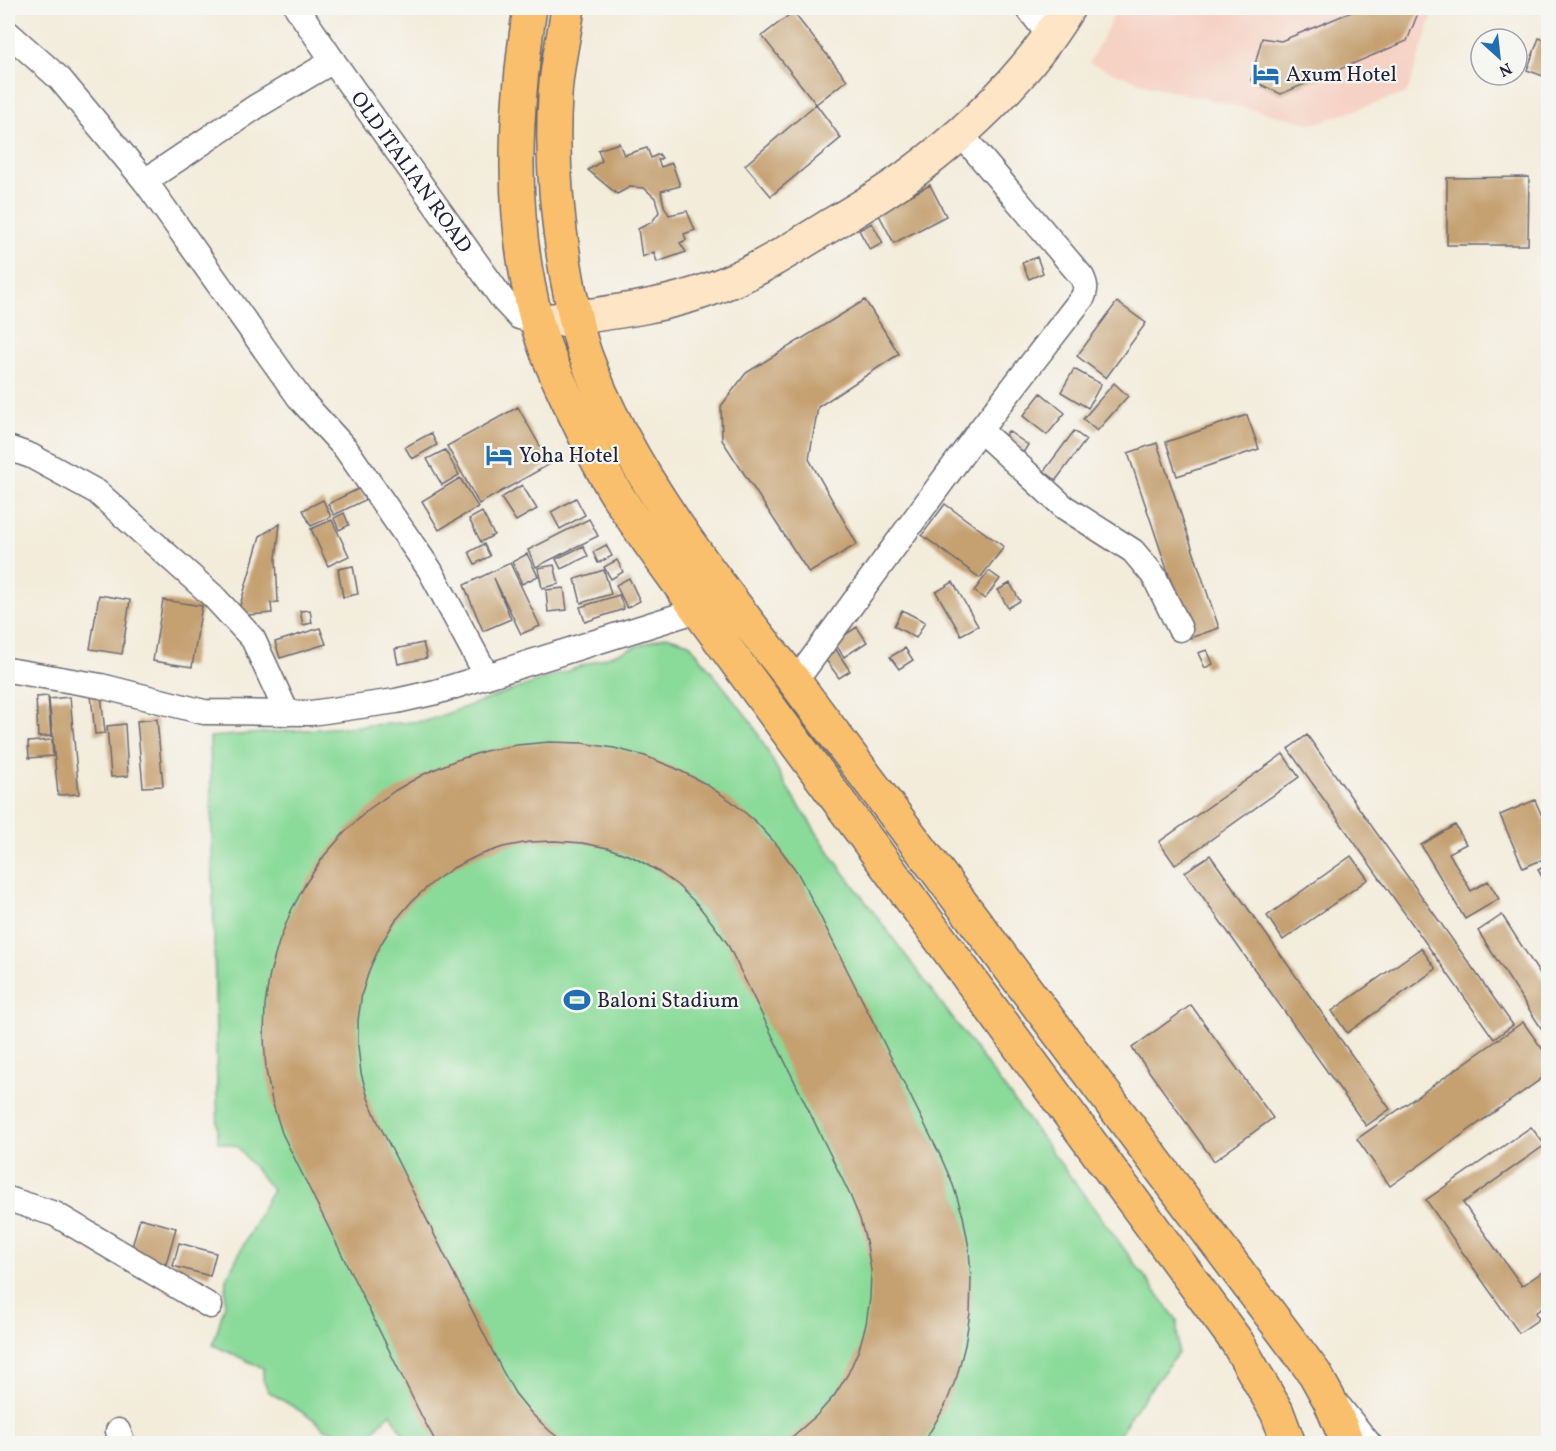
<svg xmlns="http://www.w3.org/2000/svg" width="1556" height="1451" font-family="Vollkorn,serif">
	<rect width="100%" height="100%" fill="#f6f6f2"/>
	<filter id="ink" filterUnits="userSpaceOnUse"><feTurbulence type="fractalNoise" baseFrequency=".0167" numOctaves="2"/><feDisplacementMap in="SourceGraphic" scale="12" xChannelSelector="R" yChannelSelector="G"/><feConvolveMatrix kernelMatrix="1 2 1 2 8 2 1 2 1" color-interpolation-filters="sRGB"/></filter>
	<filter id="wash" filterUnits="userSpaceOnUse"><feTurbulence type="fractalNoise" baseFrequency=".008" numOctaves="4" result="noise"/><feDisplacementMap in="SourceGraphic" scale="24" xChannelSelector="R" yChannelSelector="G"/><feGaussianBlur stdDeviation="1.35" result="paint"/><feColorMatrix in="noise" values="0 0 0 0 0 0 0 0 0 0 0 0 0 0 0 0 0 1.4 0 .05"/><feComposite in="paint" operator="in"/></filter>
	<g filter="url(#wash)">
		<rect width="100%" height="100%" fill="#f3ecdb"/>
		<path fill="#f6d2c4" d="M 1118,8 L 1435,8 L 1407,93 L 1314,124 L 1147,85 L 1089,63 Z"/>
		<path fill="#8ada99" stroke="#567e6a" stroke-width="1.5" d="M 666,636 L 689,643 L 752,723 L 788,789 L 834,859 L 1177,1320 L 1178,1353 L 1132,1413 L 1115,1443 L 409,1444 L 391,1413 L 362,1442 L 323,1428 L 315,1420 L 269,1392 L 263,1380 L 263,1368 L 213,1345 L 225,1304 L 226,1279 L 272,1190 L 237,1146 L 218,1142 L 210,737 L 426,721 Z"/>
		<g id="blocks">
			<path fill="#c5a071" d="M 1361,8 L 1420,8 L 1407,41 L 1281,94 L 1251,80 L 1262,38 L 1281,41 Z
				M 793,12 L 847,80 L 816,104 L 762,36 Z
				M 1539,38 L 1548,41 L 1548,78 L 1527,70 Z
				M 816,104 L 841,138 L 771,196 L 745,165 Z
				M 619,143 L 624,155 L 647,148 L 651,158 L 659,154 L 662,158 L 658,160 L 661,167 L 672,163 L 680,186 L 661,191 L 664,206 L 669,215 L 687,211 L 695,230 L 684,234 L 686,240 L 680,243 L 686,252 L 657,262 L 654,252 L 642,257 L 638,229 L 652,222 L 659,212 L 655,198 L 644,188 L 630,187 L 617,194 L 588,170 L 602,161 L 598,150 Z
				M 1529,177 L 1528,245 L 1447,245 L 1447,178 Z
				M 930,185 L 946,216 L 894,243 L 878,213 Z
				M 872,223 L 883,243 L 870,250 L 859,230 Z
				M 1037,257 L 1043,273 L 1029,279 L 1022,263 Z
				M 865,300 L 899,354 L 818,407 L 809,459 L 857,544 L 809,573 L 722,440 L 721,406 L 746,373 Z
				M 1117,302 L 1146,323 L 1106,378 L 1077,356 Z
				M 1074,369 L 1101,384 L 1088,408 L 1061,392 Z
				M 1114,383 L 1128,396 L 1097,431 L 1083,419 Z
				M 1041,393 L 1065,413 L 1047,435 L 1023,416 Z
				M 518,407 L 550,464 L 479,504 L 447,446 Z
				M 1247,415 L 1259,449 L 1177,476 L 1166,442 Z
				M 1008,431 L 1028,445 L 1023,453 L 1003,439 Z
				M 1074,431 L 1086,440 L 1056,480 L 1044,471 Z
				M 431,433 L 437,445 L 412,459 L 405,447 Z
				M 1157,443 L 1219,628 L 1190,638 L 1128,453 Z
				M 445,450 L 459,475 L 442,485 L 427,459 Z
				M 460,478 L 478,507 L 439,530 L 422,501 Z
				M 522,485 L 537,509 L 516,521 L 501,498 Z
				M 360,488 L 365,500 L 334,515 L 328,504 Z
				M 576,498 L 585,515 L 560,529 L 551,512 Z
				M 323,500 L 331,517 L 311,526 L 303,510 Z
				M 945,504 L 1004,547 L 980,578 L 922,535 Z
				M 482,512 L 494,535 L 481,542 L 469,519 Z
				M 344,513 L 349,525 L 339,530 L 334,518 Z
				M 589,519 L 598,536 L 536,567 L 528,550 Z
				M 332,520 L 349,556 L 328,566 L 311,529 Z
				M 280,524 L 276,558 L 278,602 L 271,603 L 272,613 L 237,616 L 260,536 Z
				M 484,544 L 490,556 L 475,564 L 469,552 Z
				M 606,545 L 612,556 L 598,563 L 593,552 Z
				M 583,546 L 588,556 L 561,569 L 556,559 Z
				M 527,554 L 538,576 L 522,584 L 512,562 Z
				M 617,560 L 623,572 L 611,579 L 604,567 Z
				M 510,563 L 540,626 L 521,634 L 494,578 L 511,619 L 483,631 L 464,585 Z
				M 554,565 L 559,584 L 542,588 L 538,568 Z
				M 353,566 L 358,594 L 343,597 L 338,569 Z
				M 604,570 L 611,594 L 581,603 L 575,579 Z
				M 989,571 L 1000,579 L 985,599 L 974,591 Z
				M 629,578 L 640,601 L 627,608 L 616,585 Z
				M 953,582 L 978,626 L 961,635 L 936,592 Z
				M 1010,583 L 1020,601 L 1008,608 L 998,590 Z
				M 564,588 L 567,610 L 548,612 L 546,590 Z
				M 99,595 L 130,600 L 122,654 L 90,649 Z
				M 619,595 L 624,609 L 585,622 L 580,607 Z
				M 163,600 L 202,606 L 192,667 L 153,661 Z
				M 310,610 L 312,623 L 303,625 L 300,611 Z
				M 902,610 L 925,622 L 916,638 L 894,626 Z
				M 857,627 L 867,642 L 844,657 L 834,642 Z
				M 320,628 L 326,644 L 280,658 L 275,642 Z
				M 423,643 L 427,658 L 398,664 L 395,649 Z
				M 835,648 L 850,671 L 839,678 L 823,656 Z
				M 905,648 L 913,660 L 899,669 L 890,657 Z
				M 1207,650 L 1213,664 L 1205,668 L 1198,653 Z
				M 101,694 L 105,733 L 95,734 L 91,695 Z
				M 48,696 L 51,736 L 38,737 L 36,697 Z
				M 70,697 L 79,794 L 58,795 L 49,699 Z
				M 157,719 L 163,786 L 143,787 L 137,721 Z
				M 125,724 L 128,776 L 111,777 L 107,726 Z
				M 1307,735 L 1513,1025 L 1494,1039 L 1288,749 Z
				M 52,740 L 53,756 L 29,758 L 28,742 Z
				M 549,742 L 582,743 L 614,748 L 645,756 L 675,768 L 704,783 L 731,801 L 756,822 L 778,846 L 797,872 L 809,894 L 940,1155 L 953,1185 L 963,1216 L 969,1248 L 971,1280 L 970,1313 L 965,1345 L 957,1376 L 945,1406 L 923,1444 L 784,1444 L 816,1416 L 834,1396 L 848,1374 L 859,1349 L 866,1324 L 870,1298 L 871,1271 L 867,1245 L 860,1219 L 850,1195 L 727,943 L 713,924 L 697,904 L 677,885 L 656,870 L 633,857 L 608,848 L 582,843 L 555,841 L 529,842 L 503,847 L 477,856 L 453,868 L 432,883 L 412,901 L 395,921 L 381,944 L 370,968 L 362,993 L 358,1020 L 358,1046 L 361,1073 L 368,1098 L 378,1122 L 502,1370 L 515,1393 L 532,1414 L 551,1432 L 567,1444 L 437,1444 L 422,1417 L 282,1133 L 272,1101 L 266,1070 L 264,1038 L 265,1005 L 270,973 L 279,942 L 291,911 L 306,883 L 324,856 L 346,831 L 369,809 L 396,790 L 424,774 L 454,761 L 485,751 L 517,745 Z
				M 1283,754 L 1299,777 L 1175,865 L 1159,842 Z
				M 1535,800 L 1548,830 L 1548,857 L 1523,868 L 1500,815 Z
				M 1455,825 L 1466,844 L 1449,853 L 1471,891 L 1488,881 L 1499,899 L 1465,919 L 1421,845 Z
				M 1210,855 L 1390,1109 L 1366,1126 L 1185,872 Z
				M 1351,856 L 1368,879 L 1283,940 L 1267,916 Z
				M 1548,864 L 1548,887 L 1538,870 Z
				M 1502,915 L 1548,987 L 1548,1032 L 1545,1034 L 1478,931 Z
				M 1421,948 L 1436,969 L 1347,1033 L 1332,1011 Z
				M 1191,1005 L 1273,1118 L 1214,1161 L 1132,1048 Z
				M 1523,1022 L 1548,1057 L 1548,1074 L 1390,1186 L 1357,1139 Z
				M 1531,1127 L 1545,1145 L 1463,1203 L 1522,1286 L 1548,1268 L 1548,1304 L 1535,1313 L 1539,1319 L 1519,1333 L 1426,1200 Z
				M 140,1218 L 176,1228 L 166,1264 L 130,1254 Z
				M 179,1243 L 216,1253 L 210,1276 L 173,1266 Z"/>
		</g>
	</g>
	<g filter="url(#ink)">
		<use href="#blocks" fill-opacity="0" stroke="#6b6973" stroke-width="1.5"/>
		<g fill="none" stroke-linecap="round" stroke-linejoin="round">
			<g stroke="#6b6973" stroke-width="15">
				<path id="lane" d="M 1344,1403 L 1377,1444"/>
			</g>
			<g stroke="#6b6973" stroke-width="27">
				<g id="street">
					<path id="s1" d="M 297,8 L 333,61 L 503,300 L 519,317 L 537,322"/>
					<path d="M 1028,8 L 1050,37"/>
					<path d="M 8,33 L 60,79 L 145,181 L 301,400 L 346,449 L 430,570 L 487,676"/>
					<path d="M 145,181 L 257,106 L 333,61"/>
					<path d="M 980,430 L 1064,507 L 1133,551 L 1154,576 L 1180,629"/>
					<path d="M 8,448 L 31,456 L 97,492 L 213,596 L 253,639 L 287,713"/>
					<path d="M 8,670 L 101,686 L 204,712 L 311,713 L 396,701 L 436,692 L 698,610"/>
					<path d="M 795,682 L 980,430 L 1083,297 C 1086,289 1086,285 1082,277 L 960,133"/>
					<path d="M 8,1199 L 55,1214 L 210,1306"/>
					<path d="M 118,1431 L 123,1444"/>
				</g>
			</g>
			<g stroke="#6b6973" stroke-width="36">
				<path id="secondary" d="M 537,322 C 600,314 669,308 728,282 C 762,268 793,248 824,229 C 851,213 879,197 905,178 C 968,132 1028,74 1068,8"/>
			</g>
			<g stroke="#6b6973" stroke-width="36">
				<path id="primary" d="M 530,8 C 514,112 509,219 537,322 C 544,349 556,374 567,398 C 583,432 599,466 619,498 C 644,537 671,573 698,610 L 1237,1342 L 1277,1412 L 1289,1444
					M 568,8 C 564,37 556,68 555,97 C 551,159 557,222 568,283 C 573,307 577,331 585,354 C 627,471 718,585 795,682 L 1315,1374 L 1330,1401 L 1348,1444"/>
			</g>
			<path stroke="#6b6973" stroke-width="4" stroke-dasharray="4.5 4.5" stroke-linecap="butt" d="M 1399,1444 L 1400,1443"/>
			<use href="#lane" stroke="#fff" stroke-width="12"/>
			<use href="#street" stroke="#fff" stroke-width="24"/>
			<use href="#secondary" stroke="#fde5c5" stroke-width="33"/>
			<use href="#primary" stroke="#f9bf6d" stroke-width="33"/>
		</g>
	</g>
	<defs>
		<g id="hotel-bare" transform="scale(2.07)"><path d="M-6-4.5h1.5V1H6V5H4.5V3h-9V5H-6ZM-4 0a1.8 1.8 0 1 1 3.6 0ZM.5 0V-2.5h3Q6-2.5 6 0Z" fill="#1f6fb2" stroke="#f6f6f2" stroke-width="2.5" paint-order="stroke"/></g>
		<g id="stadium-bare" transform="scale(2.07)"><path d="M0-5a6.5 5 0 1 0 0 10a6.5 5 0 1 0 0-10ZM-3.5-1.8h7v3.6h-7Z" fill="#1f6fb2" stroke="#f6f6f2" stroke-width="2.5" paint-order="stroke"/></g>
	</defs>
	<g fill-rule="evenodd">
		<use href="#hotel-bare" x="1266" y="74"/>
		<use href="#hotel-bare" x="499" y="455"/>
		<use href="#stadium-bare" x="577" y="1000"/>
	</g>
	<g text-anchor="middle" stroke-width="4.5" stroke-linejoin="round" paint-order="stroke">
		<g font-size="21" fill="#22223b" stroke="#f6f6f2" text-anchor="start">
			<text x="1286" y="81">Axum Hotel</text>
			<text x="519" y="462">Yoha Hotel</text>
			<text x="597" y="1007">Baloni Stadium</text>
		</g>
		<g font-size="21" fill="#22223b" stroke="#f6f6f2">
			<text dy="7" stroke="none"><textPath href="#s1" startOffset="200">OLD ITALIAN ROAD</textPath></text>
		</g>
	</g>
	<rect width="1556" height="1451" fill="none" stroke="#f6f6f2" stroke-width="30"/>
	<g transform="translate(1499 57) rotate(153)"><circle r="28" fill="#f6f6f2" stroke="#a1a1a9" stroke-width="1.5"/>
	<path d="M0-4.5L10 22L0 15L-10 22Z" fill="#1f6fb2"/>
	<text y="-9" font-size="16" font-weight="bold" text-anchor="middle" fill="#22223b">N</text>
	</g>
</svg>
